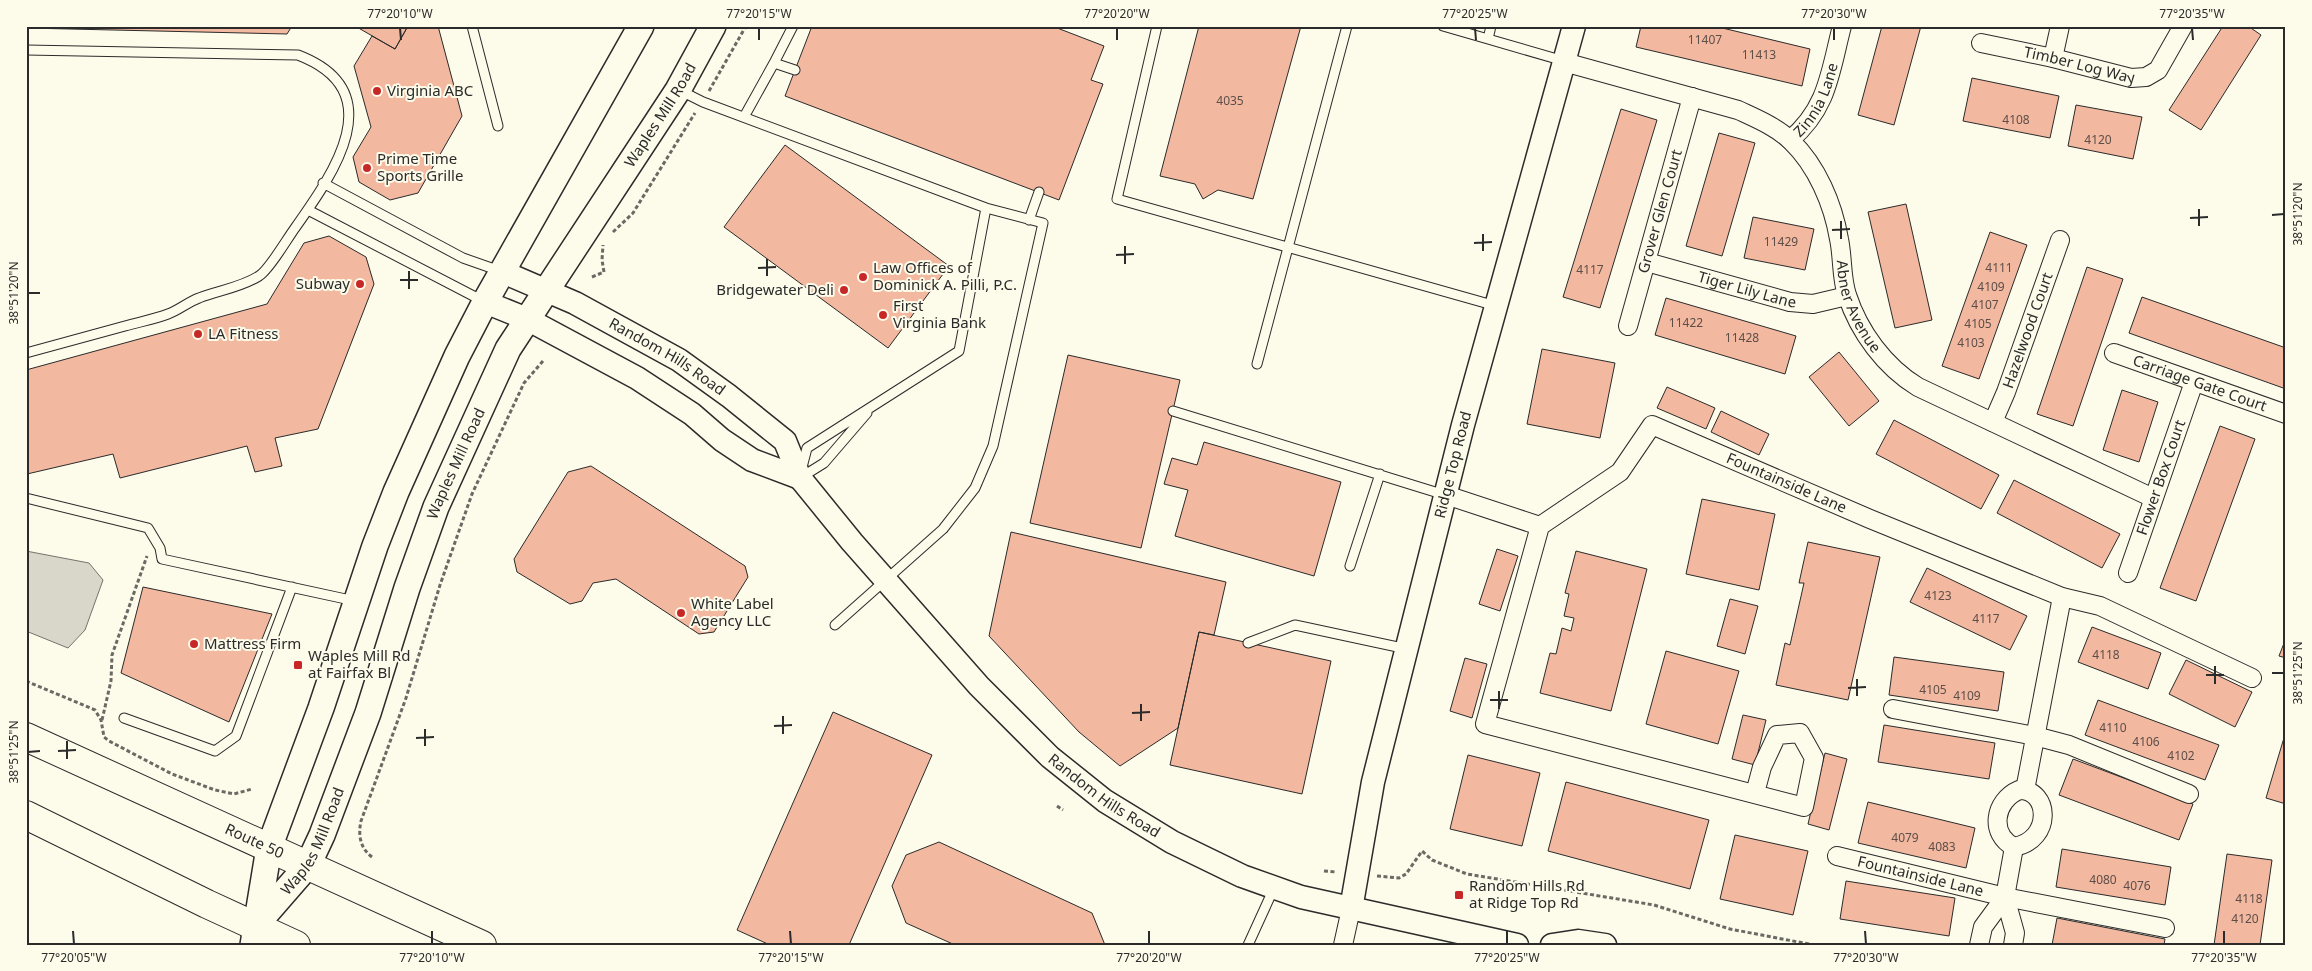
<svg xmlns="http://www.w3.org/2000/svg" width="2312" height="971" font-family="'Noto Sans',sans-serif">
	<rect width="100%" height="100%" fill="#fdfbea"/>
	<path fill="#d8d7c9" stroke="#74746e" d="M 26,551 L 89,563 L 103,580 L 85,630 L 68,648 L 26,631 Z"/>
	<path fill="#f2b8a0" stroke="#2b2b2b" d="M 26,26 L 292,26 L 287,34 L 26,28 Z
		M 355,26 L 408,26 L 395,49 Z
		M 408,26 L 438,26 L 462,116 L 418,193 L 390,200 L 359,182 L 353,157 L 371,127 L 354,66 L 372,36 L 395,49 Z
		M 812,26 L 1052,26 L 1104,46 L 1091,80 L 1103,84 L 1059,200 L 785,96 Z
		M 1199,26 L 1301,26 L 1253,199 L 1218,190 L 1203,199 L 1195,184 L 1160,176 Z
		M 1641,26 L 1714,26 L 1810,49 L 1802,86 L 1636,47 Z
		M 1882,26 L 1921,26 L 1894,125 L 1858,115 Z
		M 2223,26 L 2248,26 L 2261,35 L 2201,130 L 2169,110 Z
		M 1972,78 L 2059,96 L 2050,138 L 1963,121 Z
		M 2076,105 L 2142,117 L 2133,159 L 2068,146 Z
		M 1621,109 L 1657,120 L 1600,308 L 1563,297 Z
		M 1719,133 L 1755,143 L 1722,256 L 1686,246 Z
		M 785,145 L 949,266 L 888,348 L 724,227 Z
		M 1906,204 L 1932,320 L 1895,328 L 1868,212 Z
		M 1753,217 L 1814,229 L 1805,270 L 1744,258 Z
		M 1990,232 L 2027,245 L 1979,379 L 1942,366 Z
		M 329,236 L 366,257 L 374,284 L 318,429 L 275,438 L 282,466 L 255,472 L 247,446 L 120,478 L 113,454 L 27,474 L 26,370 L 267,304 L 304,243 Z
		M 2087,267 L 2123,279 L 2073,426 L 2037,414 Z
		M 2142,297 L 2286,348 L 2286,389 L 2129,333 Z
		M 1666,298 L 1796,336 L 1785,374 L 1655,335 Z
		M 1542,349 L 1615,363 L 1600,438 L 1527,424 Z
		M 1839,352 L 1879,401 L 1849,426 L 1809,377 Z
		M 1068,355 L 1180,380 L 1141,548 L 1030,523 Z
		M 1667,387 L 1715,408 L 1706,429 L 1657,408 Z
		M 2122,390 L 2158,402 L 2139,462 L 2103,450 Z
		M 1721,411 L 1769,434 L 1759,455 L 1711,432 Z
		M 1894,420 L 1999,475 L 1981,509 L 1876,454 Z
		M 2220,426 L 2255,439 L 2196,601 L 2160,588 Z
		M 1204,442 L 1341,482 L 1314,576 L 1175,536 L 1188,490 L 1164,484 L 1172,458 L 1197,465 Z
		M 591,466 L 745,566 L 748,577 L 714,632 L 699,634 L 616,579 L 593,583 L 582,601 L 570,604 L 517,572 L 514,559 L 568,472 Z
		M 2014,480 L 2120,534 L 2102,568 L 1997,513 Z
		M 1702,499 L 1775,514 L 1759,590 L 1686,574 Z
		M 1011,532 L 1226,582 L 1214,635 L 1199,632 L 1178,728 L 1120,766 L 1079,732 L 989,636 Z
		M 1808,542 L 1880,557 L 1848,700 L 1776,685 L 1785,643 L 1790,645 L 1804,583 L 1799,583 Z
		M 1497,549 L 1518,556 L 1500,611 L 1479,604 Z
		M 1576,551 L 1647,569 L 1611,711 L 1540,693 L 1550,653 L 1556,654 L 1562,628 L 1571,631 L 1574,618 L 1564,616 L 1569,594 L 1565,593 Z
		M 1927,568 L 2027,616 L 2010,650 L 1910,602 Z
		M 143,587 L 272,614 L 229,722 L 121,673 Z
		M 1730,599 L 1758,606 L 1745,654 L 1717,646 Z
		M 2092,627 L 2161,653 L 2148,689 L 2078,662 Z
		M 1199,632 L 1331,661 L 1302,794 L 1170,765 Z
		M 2286,638 L 2286,658 L 2279,656 Z
		M 1666,651 L 1739,671 L 1718,744 L 1646,724 Z
		M 1894,657 L 2004,672 L 1998,711 L 1889,695 Z
		M 1465,658 L 1487,664 L 1472,718 L 1450,711 Z
		M 2186,660 L 2252,692 L 2235,727 L 2169,694 Z
		M 2098,700 L 2219,745 L 2205,780 L 2085,735 Z
		M 833,712 L 932,755 L 849,945 L 770,945 L 737,930 Z
		M 1743,715 L 1766,720 L 1755,765 L 1732,759 Z
		M 1884,725 L 1995,743 L 1989,779 L 1878,762 Z
		M 2286,731 L 2286,804 L 2266,798 Z
		M 1825,753 L 1847,759 L 1829,830 L 1808,824 Z
		M 1468,755 L 1540,773 L 1522,846 L 1450,829 Z
		M 2073,759 L 2193,804 L 2179,840 L 2059,795 Z
		M 1566,782 L 1709,820 L 1690,889 L 1548,851 Z
		M 1868,802 L 1975,828 L 1966,868 L 1858,843 Z
		M 1735,835 L 1808,851 L 1793,915 L 1720,899 Z
		M 939,842 L 1092,913 L 1105,945 L 955,945 L 906,923 L 892,886 L 906,855 Z
		M 2062,849 L 2171,867 L 2165,905 L 2056,887 Z
		M 2227,854 L 2272,860 L 2260,945 L 2214,945 Z
		M 1846,881 L 1955,898 L 1949,936 L 1840,919 Z
		M 2057,918 L 2165,939 L 2164,945 L 2052,945 Z"/>
	<g fill="none" stroke-linecap="round" stroke-linejoin="round">
		<g stroke="#2b2b2b" stroke-width="11">
			<path id="service" d="M 472,26 L 498,126
				M 1157,26 L 1117,199 L 1496,306
				M 1443,26 L 1488,39
				M 1491,26 L 1488,39 L 1564,61
				M 26,50 L 298,55 C 392,91 334,173 295,228 C 287,239 269,270 259,276 C 240,288 219,290 199,298 C 188,302 179,310 168,314 C 155,319 139,322 125,326 C 92,335 59,344 26,353
				M 774,63 L 793,26
				M 681,91 L 703,102 L 986,208 L 959,351 L 807,448 L 801,471
				M 744,117 L 774,63 L 795,70
				M 323,183 L 463,258 L 500,271
				M 308,210 L 485,302
				M 1029,220 L 1039,192
				M 1257,364 L 1347,26
				M 1173,411 L 1445,495
				M 800,478 L 824,463 L 867,413
				M 26,498 L 148,528 L 160,548 L 162,559 L 355,601
				M 1350,566 L 1380,474
				M 835,625 L 943,529 L 975,488 L 993,446 L 1043,223 L 986,208
				M 1248,643 L 1295,625 L 1407,649
				M 124,718 L 215,751 L 236,736 L 292,587
				M 1248,945 L 1274,888"/>
		</g>
		<g stroke="#2b2b2b" stroke-width="20">
			<g id="minor">
				<path id="s1" d="M 1981,43 L 2053,58 L 2131,78 L 2146,77 L 2158,70 L 2183,26"/>
				<path d="M 2053,58 L 2060,26"/>
				<path id="s2" d="M 1564,62 L 1738,110 C 1755,118 1777,127 1791,141 C 1817,166 1833,204 1839,239 C 1843,258 1841,277 1847,295 C 1859,332 1885,367 1918,387 L 2153,498"/>
				<path id="s3" d="M 1790,140 C 1828,108 1830,72 1842,26"/>
				<path id="s4" d="M 1647,262 L 1790,302 L 1813,304 L 1847,296"/>
				<path id="s5" d="M 1628,326 L 1692,97"/>
				<path id="s6" d="M 2114,353 L 2286,414"/>
				<path id="s7" d="M 1993,422 L 2006,392 L 2060,240"/>
				<path d="M 1446,495 L 1540,526"/>
				<path id="s8" d="M 2128,573 L 2194,382"/>
				<path d="M 1893,709 L 2035,736 L 2069,745 L 2189,794"/>
				<path d="M 2019,790 C 2050,789 2053,840 2014,847 C 1989,834 1994,801 2019,790 Z"/>
				<path d="M 2025,790 L 2062,597"/>
				<path id="s9" d="M 1755,793 L 1762,767 L 1777,735 L 1800,733 L 1814,758 L 1804,807 L 1485,724 L 1540,526 L 1620,472 L 1652,425 L 1870,519 L 2062,597 L 2100,606 L 2252,678"/>
				<path id="s10" d="M 1837,856 L 2005,897 L 2165,928"/>
				<path d="M 1343,945 L 1351,909"/>
				<path d="M 1979,945 L 1983,927 L 2005,897"/>
				<path d="M 2013,945 L 2015,933 L 2005,897 L 2014,847"/>
			</g>
		</g>
		<g stroke="#2b2b2b" stroke-width="25">
			<g id="tertiary">
				<path id="s11" d="M 503,272 L 575,303 L 679,360 L 729,396 L 785,441 L 800,478 L 852,542 L 979,686 L 1050,757 L 1105,801 L 1172,842 L 1242,876 L 1301,897 L 1517,945"/>
				<path d="M 485,302 L 527,319 L 637,378 L 692,414 L 722,440 L 752,460 L 800,478"/>
				<path id="s12" d="M 1351,909 L 1373,782 L 1463,425 L 1574,26"/>
				<path d="M 1552,945 L 1578,941 L 1605,945"/>
			</g>
		</g>
		<g stroke="#2b2b2b" stroke-width="28">
			<g id="secondary">
				<path id="s13" d="M 255,926 L 308,865 L 322,835 L 368,713 L 407,588 L 436,507 L 508,349 L 678,90 L 713,26"/>
				<path d="M 253,945 L 269,848 L 321,708 L 375,546 L 396,492 L 457,356 L 485,302 L 641,26"/>
			</g>
		</g>
		<g stroke="#2b2b2b" stroke-width="30">
			<g id="primary">
				<path id="s14" d="M 26,737 L 482,945"/>
				<path d="M 26,815 L 207,904 L 296,945"/>
			</g>
		</g>
		<path stroke="#6a6964" stroke-width="3" stroke-dasharray="4 2.5" stroke-linecap="butt" d="M 709,91 L 746,26
			M 613,232 L 633,213 L 695,113
			M 592,277 L 604,272 L 602,260 L 603,245
			M 26,681 L 95,710 L 101,720 L 104,737 L 109,741 L 172,774 L 215,790 L 234,794 L 252,789
			M 102,720 L 111,681 L 112,655 L 147,556
			M 1057,806 L 1063,810
			M 372,857 C 360,848 358,835 361,821 L 406,698 L 440,585 L 472,494 L 524,383 L 543,361
			M 1324,871 L 1336,872
			M 1377,876 L 1399,878 L 1406,874 L 1422,851 L 1432,860 L 1467,874 L 1654,905 L 1730,929 L 1814,945"/>
		<use href="#service" stroke="#fdfbea" stroke-width="9"/>
		<use href="#minor" stroke="#fdfbea" stroke-width="18"/>
		<use href="#tertiary" stroke="#fdfbea" stroke-width="22"/>
		<use href="#secondary" stroke="#fdfbea" stroke-width="25"/>
		<use href="#primary" stroke="#fdfbea" stroke-width="28"/>
	</g>
	<path fill="none" stroke="#2b2b2b" stroke-width="2" d="M 400,28 L 401,40M 759,28 L 759,40M 1117,28 L 1117,40M 1475,28 L 1476,40M 1834,28 L 1834,40M 2192,28 L 2193,40M 2199,209 L 2199,226M 2272,215 L 2284,214M 2190,218 L 2208,217M 1841,221 L 1841,239M 1832,230 L 1850,229M 1483,234 L 1483,251M 1474,243 L 1492,242M 1125,246 L 1125,264M 1116,255 L 1134,254M 767,259 L 767,276M 758,268 L 776,267M 409,271 L 409,289M 400,280 L 418,280M 28,293 L 40,293M 2215,666 L 2215,684M 2272,673 L 2284,673M 2206,675 L 2224,675M 1857,679 L 1857,696M 1848,688 L 1866,687M 1499,691 L 1499,709M 1490,700 L 1508,700M 1141,704 L 1141,721M 1132,713 L 1150,712M 783,716 L 783,734M 774,726 L 792,725M 425,729 L 425,746M 416,738 L 434,737M 67,741 L 67,759M 58,751 L 76,750M 28,752 L 40,751M 73,931 L 74,944M 432,931 L 432,944M 790,931 L 791,944M 1149,931 L 1149,944M 1507,931 L 1507,944M 1865,931 L 1866,944M 2224,931 L 2224,944"/>
	<g fill="#c62828" stroke="#fdfbea" stroke-width="2">
		<circle cx="377" cy="91" r="5"/>
		<circle cx="367" cy="168" r="5"/>
		<circle cx="863" cy="277" r="5"/>
		<circle cx="360" cy="284" r="5"/>
		<circle cx="844" cy="290" r="5"/>
		<circle cx="883" cy="315" r="5"/>
		<circle cx="198" cy="334" r="5"/>
		<circle cx="681" cy="613" r="5"/>
		<circle cx="194" cy="644" r="5"/>
		<rect x="293" y="660" width="10" height="10" rx="2.5"/>
		<rect x="1454" y="890" width="10" height="10" rx="2.5"/>
	</g>
	<g text-anchor="middle" stroke-width="4" stroke-linejoin="round" paint-order="stroke">
		<g font-size="12" fill="#5d4e48">
			<text x="1705" y="44">11407</text>
			<text x="1759" y="59">11413</text>
			<text x="1230" y="105">4035</text>
			<text x="2016" y="124">4108</text>
			<text x="2098" y="144">4120</text>
			<text x="1781" y="246">11429</text>
			<text x="1999" y="272">4111</text>
			<text x="1590" y="274">4117</text>
			<text x="1991" y="291">4109</text>
			<text x="1985" y="309">4107</text>
			<text x="1686" y="327">11422</text>
			<text x="1978" y="328">4105</text>
			<text x="1742" y="342">11428</text>
			<text x="1971" y="347">4103</text>
			<text x="1938" y="600">4123</text>
			<text x="1986" y="623">4117</text>
			<text x="2106" y="659">4118</text>
			<text x="1933" y="694">4105</text>
			<text x="1967" y="700">4109</text>
			<text x="2113" y="732">4110</text>
			<text x="2146" y="746">4106</text>
			<text x="2181" y="760">4102</text>
			<text x="1905" y="842">4079</text>
			<text x="1942" y="851">4083</text>
			<text x="2103" y="884">4080</text>
			<text x="2137" y="890">4076</text>
			<text x="2249" y="903">4118</text>
			<text x="2245" y="923">4120</text>
		</g>
		<g font-size="15" fill="#2b2b2b" stroke="#fdfbea">
			<text dy="5" stroke="none"><textPath href="#s1" startOffset="101">Timber Log Way</textPath></text>
			<text dy="5" stroke="none"><textPath href="#s3" startOffset="49">Zinnia Lane</textPath></text>
			<text dy="5" stroke="none"><textPath href="#s13" startOffset="914">Waples Mill Road</textPath></text>
			<text dy="5" stroke="none"><textPath href="#s5" startOffset="119">Grover Glen Court</textPath></text>
			<text dy="5" stroke="none"><textPath href="#s4" startOffset="104">Tiger Lily Lane</textPath></text>
			<text dy="5" stroke="none"><textPath href="#s2" startOffset="424">Abner Avenue</textPath></text>
			<text dy="5" stroke="none"><textPath href="#s7" startOffset="98">Hazelwood Court</textPath></text>
			<text dy="5" stroke="none"><textPath href="#s11" startOffset="185">Random Hills Road</textPath></text>
			<text dy="5" stroke="none"><textPath href="#s6" startOffset="91">Carriage Gate Court</textPath></text>
			<text dy="5" stroke="none"><textPath href="#s13" startOffset="509">Waples Mill Road</textPath></text>
			<text dy="5" stroke="none"><textPath href="#s12" startOffset="456">Ridge Top Road</textPath></text>
			<text dy="5" stroke="none"><textPath href="#s8" startOffset="101">Flower Box Court</textPath></text>
			<text dy="5" stroke="none"><textPath href="#s9" startOffset="999">Fountainside Lane</textPath></text>
			<text dy="5" stroke="none"><textPath href="#s11" startOffset="812">Random Hills Road</textPath></text>
			<text dy="5" stroke="none"><textPath href="#s13" startOffset="104">Waples Mill Road</textPath></text>
			<text dy="5" stroke="none"><textPath href="#s14" startOffset="251">Route 50</textPath></text>
			<text dy="5" stroke="none"><textPath href="#s10" startOffset="86">Fountainside Lane</textPath></text>
		</g>
		<g font-size="15" fill="#2b2b2b" stroke="#fdfbea" text-anchor="start">
			<text x="387" y="96">Virginia ABC</text>
			<text x="377" y="164">Prime Time<tspan x="377" dy="17">Sports Grille</tspan></text>
			<text x="873" y="273">Law Offices of<tspan x="873" dy="17">Dominick A. Pilli, P.C.</tspan></text>
			<text x="350" y="289" text-anchor="end">Subway</text>
			<text x="834" y="295" text-anchor="end">Bridgewater Deli</text>
			<text x="893" y="311">First<tspan x="893" dy="17">Virginia Bank</tspan></text>
			<text x="208" y="339">LA Fitness</text>
			<text x="691" y="609">White Label<tspan x="691" dy="17">Agency LLC</tspan></text>
			<text x="204" y="649">Mattress Firm</text>
			<text x="308" y="661">Waples Mill Rd<tspan x="308" dy="17">at Fairfax Bl</tspan></text>
			<text x="1469" y="891">Random Hills Rd<tspan x="1469" dy="17">at Ridge Top Rd</tspan></text>
		</g>
	</g>
	<rect width="2312" height="971" fill="none" stroke="#fdfbea" stroke-width="55"/>
	<rect x="28" y="28" width="2256" height="916" fill="none" stroke="#2b2b2b" stroke-width="2"/>
	<g font-size="12" text-anchor="middle" fill="#2b2b2b">
		<text x="400" y="18">77°20'10"W</text>
		<text x="759" y="18">77°20'15"W</text>
		<text x="1117" y="18">77°20'20"W</text>
		<text x="1475" y="18">77°20'25"W</text>
		<text x="1834" y="18">77°20'30"W</text>
		<text x="2192" y="18">77°20'35"W</text>
		<text transform="translate(2298 214) rotate(-90)" y="4">38°51'20"N</text>
		<text transform="translate(14 293) rotate(-90)" y="4">38°51'20"N</text>
		<text transform="translate(2298 673) rotate(-90)" y="4">38°51'25"N</text>
		<text transform="translate(14 752) rotate(-90)" y="4">38°51'25"N</text>
		<text x="74" y="962">77°20'05"W</text>
		<text x="432" y="962">77°20'10"W</text>
		<text x="791" y="962">77°20'15"W</text>
		<text x="1149" y="962">77°20'20"W</text>
		<text x="1507" y="962">77°20'25"W</text>
		<text x="1866" y="962">77°20'30"W</text>
		<text x="2224" y="962">77°20'35"W</text>
	</g>
</svg>
